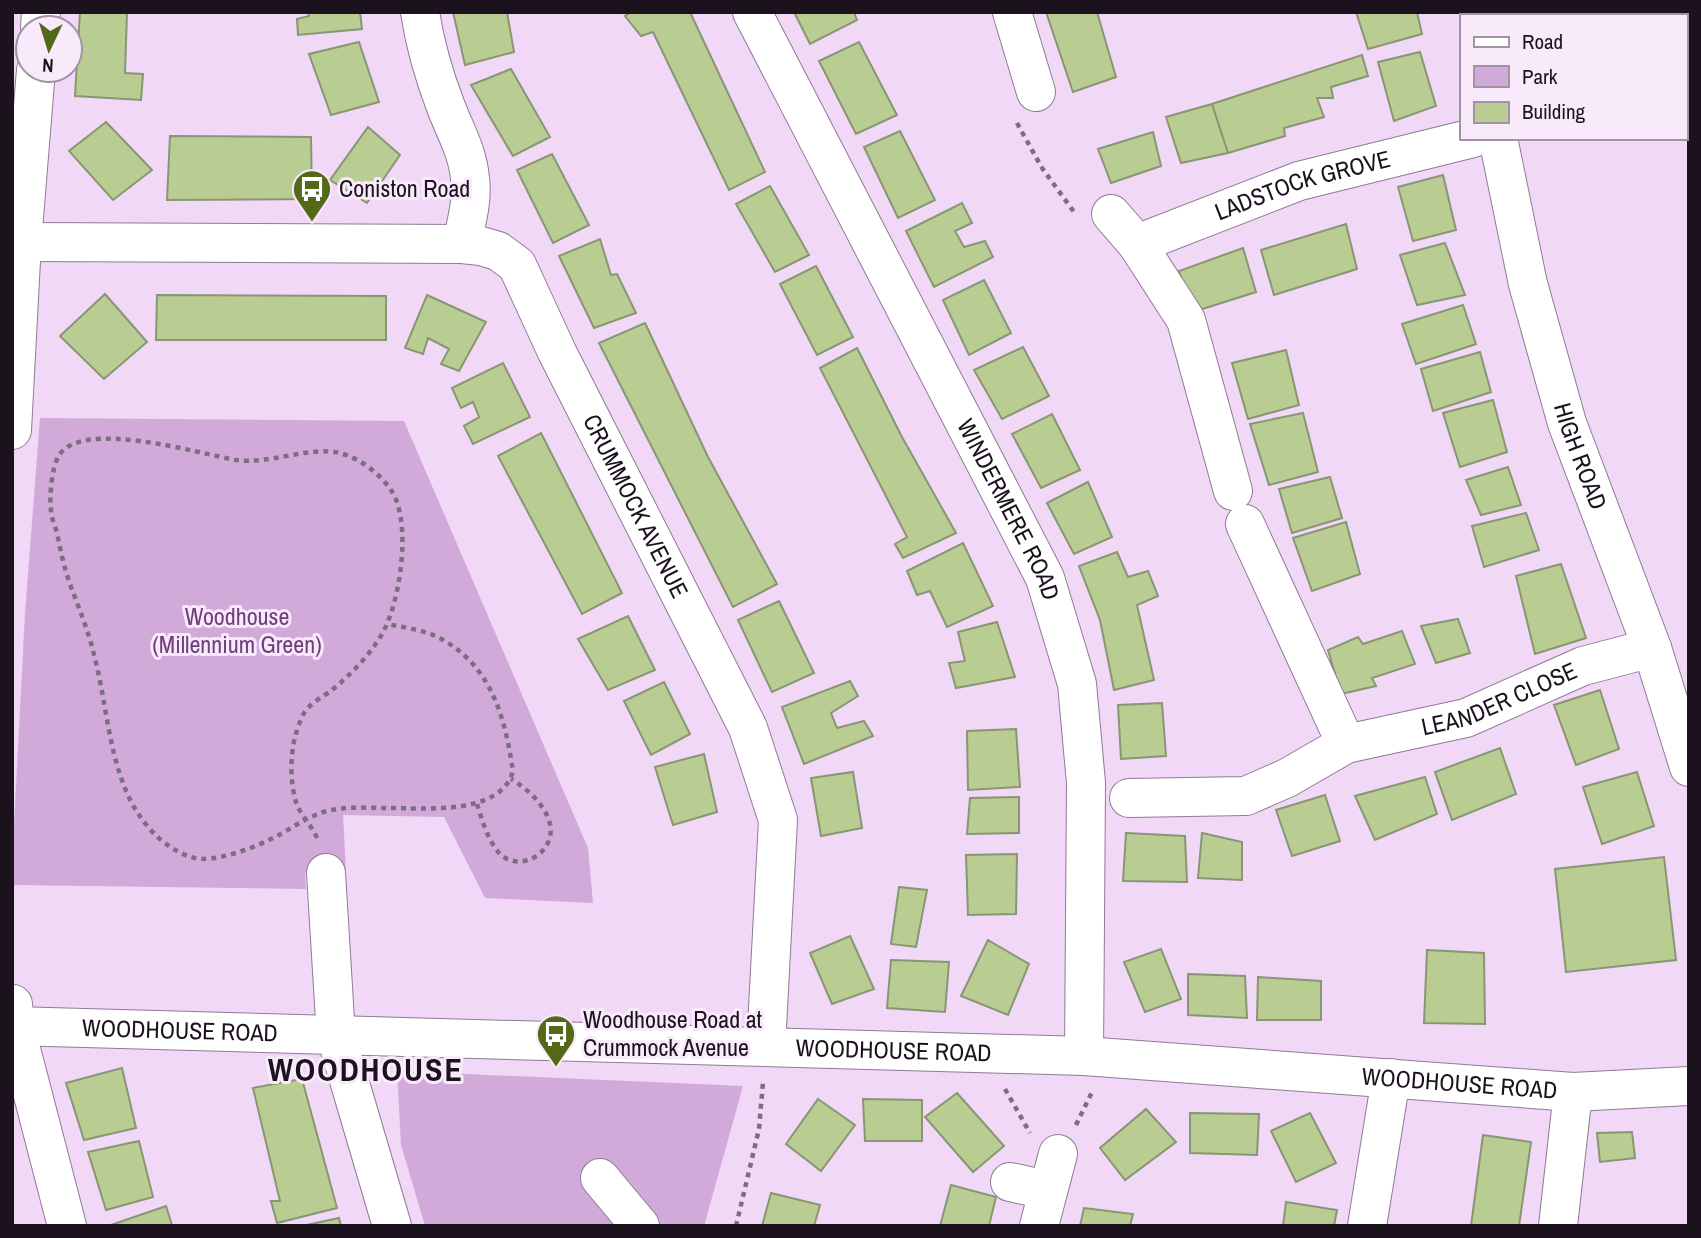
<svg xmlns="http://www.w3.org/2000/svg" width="1701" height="1238" font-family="'Archivo Narrow',sans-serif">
	<rect width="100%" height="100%" fill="#f0d8f6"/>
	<path fill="#d1aada" d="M 40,418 L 404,421 L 588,848 L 593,903 L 485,898 L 444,817 L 343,815 L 346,870 L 305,873 L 306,889 L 14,885 L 12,864 L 25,613 Z
		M 397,1071 L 743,1086 L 704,1226 L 425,1226 L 401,1145 Z"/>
	<path fill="#b9cd93" stroke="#899574" stroke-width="2" d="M 80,12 L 127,12 L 125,73 L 143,74 L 141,100 L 75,96 Z
		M 309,12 L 360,12 L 362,29 L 298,35 L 297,19 L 309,16 Z
		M 453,12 L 507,12 L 514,52 L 465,65 Z
		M 631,12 L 690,12 L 765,172 L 729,190 L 653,32 L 641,36 L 625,16 Z
		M 794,12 L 854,12 L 857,20 L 810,44 Z
		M 1046,12 L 1097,12 L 1116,77 L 1073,92 Z
		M 1356,12 L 1417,12 L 1422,34 L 1368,49 Z
		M 359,42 L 379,102 L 331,115 L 309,54 Z
		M 859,42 L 897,115 L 856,134 L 819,61 Z
		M 1420,52 L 1436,106 L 1394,121 L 1378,62 Z
		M 1362,55 L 1368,76 L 1331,87 L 1333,98 L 1317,98 L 1324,117 L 1284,128 L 1285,136 L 1228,153 L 1212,104 Z
		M 511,69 L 550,137 L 513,156 L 471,85 Z
		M 1212,104 L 1228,153 L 1181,163 L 1166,117 Z
		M 106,122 L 152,170 L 113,200 L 69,151 Z
		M 368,127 L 400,155 L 367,203 L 330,180 Z
		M 900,131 L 935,200 L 898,218 L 864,147 Z
		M 1153,132 L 1161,166 L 1111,183 L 1098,149 Z
		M 170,136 L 311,137 L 312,199 L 167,200 Z
		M 552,154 L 589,225 L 553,243 L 517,170 Z
		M 1443,175 L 1456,230 L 1413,241 L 1398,187 Z
		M 770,186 L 809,255 L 775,272 L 736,204 Z
		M 962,203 L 972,223 L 955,231 L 964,247 L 985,241 L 993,257 L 934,287 L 906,231 Z
		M 1346,224 L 1357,269 L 1274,295 L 1261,250 Z
		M 600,239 L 611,275 L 617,274 L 636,313 L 594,328 L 559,256 Z
		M 1445,243 L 1465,295 L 1417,305 L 1400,255 Z
		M 1243,248 L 1256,292 L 1193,312 L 1179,271 Z
		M 816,266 L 853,337 L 817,355 L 780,284 Z
		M 984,280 L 1011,333 L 969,355 L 943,300 Z
		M 105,294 L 147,342 L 104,379 L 60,336 Z
		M 157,295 L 386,296 L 386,340 L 156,340 Z
		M 427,295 L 486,322 L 459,371 L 441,364 L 449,349 L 428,338 L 423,354 L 405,348 Z
		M 1463,305 L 1476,344 L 1416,364 L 1402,324 Z
		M 645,323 L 708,457 L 777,584 L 733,607 L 599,343 Z
		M 1023,347 L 1049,396 L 1002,419 L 974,370 Z
		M 857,348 L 902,437 L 956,533 L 903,558 L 895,544 L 907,537 L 820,368 Z
		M 1286,350 L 1299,405 L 1248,419 L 1232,363 Z
		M 1480,352 L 1491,392 L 1433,411 L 1421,369 Z
		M 503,363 L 530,417 L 473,444 L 464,426 L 479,417 L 473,402 L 461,408 L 452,388 Z
		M 1493,400 L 1507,452 L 1460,467 L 1443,413 Z
		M 1303,413 L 1318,472 L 1269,485 L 1250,424 Z
		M 1052,414 L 1080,470 L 1041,488 L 1012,434 Z
		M 541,433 L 622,593 L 582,614 L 498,456 Z
		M 1508,467 L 1521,505 L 1481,515 L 1466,480 Z
		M 1330,477 L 1342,518 L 1292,533 L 1279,489 Z
		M 1088,482 L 1112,537 L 1074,554 L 1047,503 Z
		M 1526,513 L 1539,550 L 1484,567 L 1472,526 Z
		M 1346,522 L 1360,574 L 1312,591 L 1293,538 Z
		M 963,543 L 993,606 L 947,627 L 930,591 L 917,595 L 907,571 Z
		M 1117,552 L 1128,577 L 1148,571 L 1158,596 L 1137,605 L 1154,680 L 1114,690 L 1100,620 L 1079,566 Z
		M 1561,564 L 1586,638 L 1535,654 L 1516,576 Z
		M 779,601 L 814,673 L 772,692 L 738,620 Z
		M 628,616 L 655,670 L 608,690 L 578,639 Z
		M 1458,619 L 1470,653 L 1436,663 L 1421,626 Z
		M 997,622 L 1015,677 L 956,688 L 949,663 L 965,661 L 958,632 Z
		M 1402,631 L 1415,664 L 1372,678 L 1376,686 L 1341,694 L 1328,650 L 1358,637 L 1363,644 Z
		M 850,681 L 858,696 L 831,713 L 837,728 L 864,721 L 873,736 L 804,764 L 782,707 Z
		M 664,682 L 690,734 L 651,755 L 624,701 Z
		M 1600,690 L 1619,749 L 1576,765 L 1554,705 Z
		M 1162,703 L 1166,756 L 1121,759 L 1118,705 Z
		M 1016,729 L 1020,787 L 968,790 L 967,731 Z
		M 1500,748 L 1516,794 L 1452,820 L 1435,772 Z
		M 704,754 L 717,812 L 673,825 L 655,767 Z
		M 853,772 L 862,828 L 821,836 L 811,778 Z
		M 1637,772 L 1654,826 L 1602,844 L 1583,787 Z
		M 1425,777 L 1437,814 L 1375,840 L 1355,796 Z
		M 1325,795 L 1340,841 L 1292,856 L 1276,810 Z
		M 1019,797 L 1019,833 L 967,834 L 970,798 Z
		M 1126,833 L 1185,836 L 1187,882 L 1123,881 Z
		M 1202,833 L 1242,842 L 1242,880 L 1198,878 Z
		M 1017,854 L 1016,914 L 968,915 L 966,855 Z
		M 1664,857 L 1676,960 L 1566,972 L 1555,869 Z
		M 899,887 L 927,890 L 916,947 L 891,944 Z
		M 850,936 L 874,989 L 832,1004 L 810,953 Z
		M 988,940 L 1029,964 L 1008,1015 L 961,996 Z
		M 1161,949 L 1181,999 L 1145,1012 L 1124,962 Z
		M 1427,950 L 1484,953 L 1485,1024 L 1424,1023 Z
		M 891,960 L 949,962 L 945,1012 L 887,1008 Z
		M 1188,974 L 1245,976 L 1247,1018 L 1188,1015 Z
		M 1258,977 L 1321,981 L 1321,1020 L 1257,1020 Z
		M 122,1068 L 136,1128 L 84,1140 L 66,1083 Z
		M 302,1079 L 337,1208 L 277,1223 L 271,1201 L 280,1201 L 253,1088 Z
		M 957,1093 L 1004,1146 L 973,1172 L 925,1117 Z
		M 818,1099 L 855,1125 L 821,1171 L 786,1144 Z
		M 863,1099 L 922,1100 L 922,1141 L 865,1141 Z
		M 1146,1109 L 1176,1142 L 1125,1180 L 1100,1148 Z
		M 1190,1113 L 1259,1114 L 1257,1155 L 1190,1153 Z
		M 1310,1113 L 1336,1163 L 1296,1182 L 1271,1131 Z
		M 1632,1132 L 1635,1158 L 1600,1162 L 1597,1133 Z
		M 1483,1135 L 1531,1142 L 1519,1226 L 1471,1226 Z
		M 139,1141 L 153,1197 L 106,1210 L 88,1152 Z
		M 951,1185 L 996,1197 L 989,1226 L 940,1226 Z
		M 771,1193 L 820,1205 L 814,1226 L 762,1226 Z
		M 1286,1202 L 1337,1210 L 1334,1226 L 1283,1226 Z
		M 166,1206 L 172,1225 L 108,1226 Z
		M 1084,1208 L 1133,1214 L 1130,1226 L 1080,1226 Z
		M 339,1218 L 341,1226 L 302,1226 Z"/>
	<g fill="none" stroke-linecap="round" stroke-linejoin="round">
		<g stroke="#907a95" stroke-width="40">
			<g id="minor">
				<path id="s1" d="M 420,12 C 425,45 434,76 446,107 C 455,131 468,152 470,179 C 473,200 466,223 462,244 L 481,246 L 498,251 L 517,265 L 557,352 L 748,728 L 778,820 L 766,1046"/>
				<path id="s2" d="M 752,12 L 1045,578 L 1077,684 L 1086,783 L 1084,1056"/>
				<path d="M 1012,12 L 1036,92"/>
				<path d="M 40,28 L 41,12"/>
				<path d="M 1111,214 L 1137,244"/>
				<path d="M 22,242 L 462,244"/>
				<path d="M 12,430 L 22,242 L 36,70"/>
				<path id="s3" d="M 1233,491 L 1186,320 L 1137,244 L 1299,181 L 1473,138"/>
				<path d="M 1245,524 L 1346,744"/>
				<path id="s4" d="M 1129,798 L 1246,796 L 1287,778 L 1346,744 L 1466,718 L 1583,666 L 1652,648"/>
				<path d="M 326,873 L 336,1036 L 392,1226"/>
				<path d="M 13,1004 L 15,1026 L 67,1226"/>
				<path id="s5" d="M 12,1026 L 1084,1056 L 1573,1092 L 1689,1086"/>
				<path d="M 600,1178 L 640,1226"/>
				<path d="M 1010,1182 L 1047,1190"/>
				<path d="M 1039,1226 L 1058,1154"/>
				<path d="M 1367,1226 L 1391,1078"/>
				<path d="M 1558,1226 L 1573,1092"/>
			</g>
		</g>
		<g stroke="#907a95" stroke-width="40">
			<g id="tertiary">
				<path d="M 1479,12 L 1480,16"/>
				<path id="s6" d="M 1498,138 L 1528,284 L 1567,423 L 1652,648 L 1689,767"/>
			</g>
		</g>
		<path stroke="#7d6d81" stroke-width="4.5" stroke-dasharray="5 5" stroke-linecap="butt" d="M 1017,123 L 1042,168 L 1074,212
			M 477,804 C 482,820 488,841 500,854 C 516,869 542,860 549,840 C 558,816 529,789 511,779
			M 317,838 C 312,826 302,817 297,805 C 290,785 290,757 295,737 C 297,730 300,721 303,715 C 308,704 323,697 332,690 C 350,675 366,659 379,639 C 400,608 413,522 391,490 C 380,474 362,460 343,454 C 313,444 271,465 236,460 C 200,454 79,417 58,457 C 52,468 49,498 51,510 C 51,518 55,525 57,533 C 60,548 63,563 68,578 C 76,602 87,626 93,651 C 107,701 108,761 134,807 C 147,829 166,849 191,857 C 212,865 259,846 279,835 C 295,826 309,816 327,811 C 347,806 369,808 389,808 C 424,808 501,816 513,771 C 505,719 493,670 445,641 C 428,630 406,628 387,624
			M 1005,1089 L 1030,1133
			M 1076,1125 L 1092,1092
			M 736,1226 L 759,1129 L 763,1082"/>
		<use href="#minor" stroke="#fff" stroke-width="38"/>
		<use href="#tertiary" stroke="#fff" stroke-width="38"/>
	</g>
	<defs>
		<g id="bus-pin" transform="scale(2.0125)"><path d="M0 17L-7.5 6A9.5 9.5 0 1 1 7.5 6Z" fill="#536917" stroke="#f8e9fb"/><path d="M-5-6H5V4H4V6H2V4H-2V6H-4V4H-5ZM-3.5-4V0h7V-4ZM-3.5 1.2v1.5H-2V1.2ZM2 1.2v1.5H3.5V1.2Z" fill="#fff"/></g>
	</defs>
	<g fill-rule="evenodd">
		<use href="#bus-pin" x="312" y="189"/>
		<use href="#bus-pin" x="556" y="1034"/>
	</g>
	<g text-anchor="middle" stroke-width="6" stroke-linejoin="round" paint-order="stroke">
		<g font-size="24" fill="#1b121d" stroke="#f8e9fb">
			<text dy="8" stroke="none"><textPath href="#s3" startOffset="444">LADSTOCK GROVE</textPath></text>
			<text dy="8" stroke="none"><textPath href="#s6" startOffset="329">HIGH ROAD</textPath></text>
			<text dy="8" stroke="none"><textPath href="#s1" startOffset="570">CRUMMOCK AVENUE</textPath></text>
			<text dy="8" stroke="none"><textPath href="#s2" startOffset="560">WINDERMERE ROAD</textPath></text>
			<text dy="8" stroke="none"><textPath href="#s4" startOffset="390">LEANDER CLOSE</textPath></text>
			<text dy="8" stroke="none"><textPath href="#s5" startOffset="168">WOODHOUSE ROAD</textPath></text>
			<text dy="8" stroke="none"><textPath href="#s5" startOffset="882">WOODHOUSE ROAD</textPath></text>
			<text dy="8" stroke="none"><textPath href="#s5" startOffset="1449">WOODHOUSE ROAD</textPath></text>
		</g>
		<g font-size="24" fill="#1b121d" stroke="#f8e9fb" text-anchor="start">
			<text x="339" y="197">Coniston Road</text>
			<text x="583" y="1028">Woodhouse Road at<tspan x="583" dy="28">Crummock Avenue</tspan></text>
		</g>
		<g font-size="24" fill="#6f3e7b" stroke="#f8e9fb">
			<text x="237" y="625">Woodhouse<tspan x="237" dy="28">(Millennium Green)</tspan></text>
		</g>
		<g font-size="32" font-weight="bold" letter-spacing="2" fill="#1b121d" stroke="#f8e9fb">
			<text x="366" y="1081">WOODHOUSE</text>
		</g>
	</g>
	<rect width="1701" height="1238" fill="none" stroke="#1b121d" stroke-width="28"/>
	<rect x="1460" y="14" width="228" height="126" fill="#f8e9fb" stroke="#a093a2" stroke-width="2"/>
	<rect x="1474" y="37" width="35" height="10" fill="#ffffff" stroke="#a093a2" stroke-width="2"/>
	<text x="1522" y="49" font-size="21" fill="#1b121d">Road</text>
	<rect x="1474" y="66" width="35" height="21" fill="#d1aada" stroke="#a093a2" stroke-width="2"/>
	<text x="1522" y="84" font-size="21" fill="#1b121d">Park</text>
	<rect x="1474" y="102" width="35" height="21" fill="#b9cd93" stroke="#a093a2" stroke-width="2"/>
	<text x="1522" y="119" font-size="21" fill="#1b121d">Building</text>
	<g transform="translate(49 49) rotate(184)"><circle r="33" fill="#f8e9fb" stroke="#a093a2" stroke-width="2"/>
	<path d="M0-5L12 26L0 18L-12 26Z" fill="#536917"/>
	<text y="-10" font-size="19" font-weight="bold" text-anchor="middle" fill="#1b121d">N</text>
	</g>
</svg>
